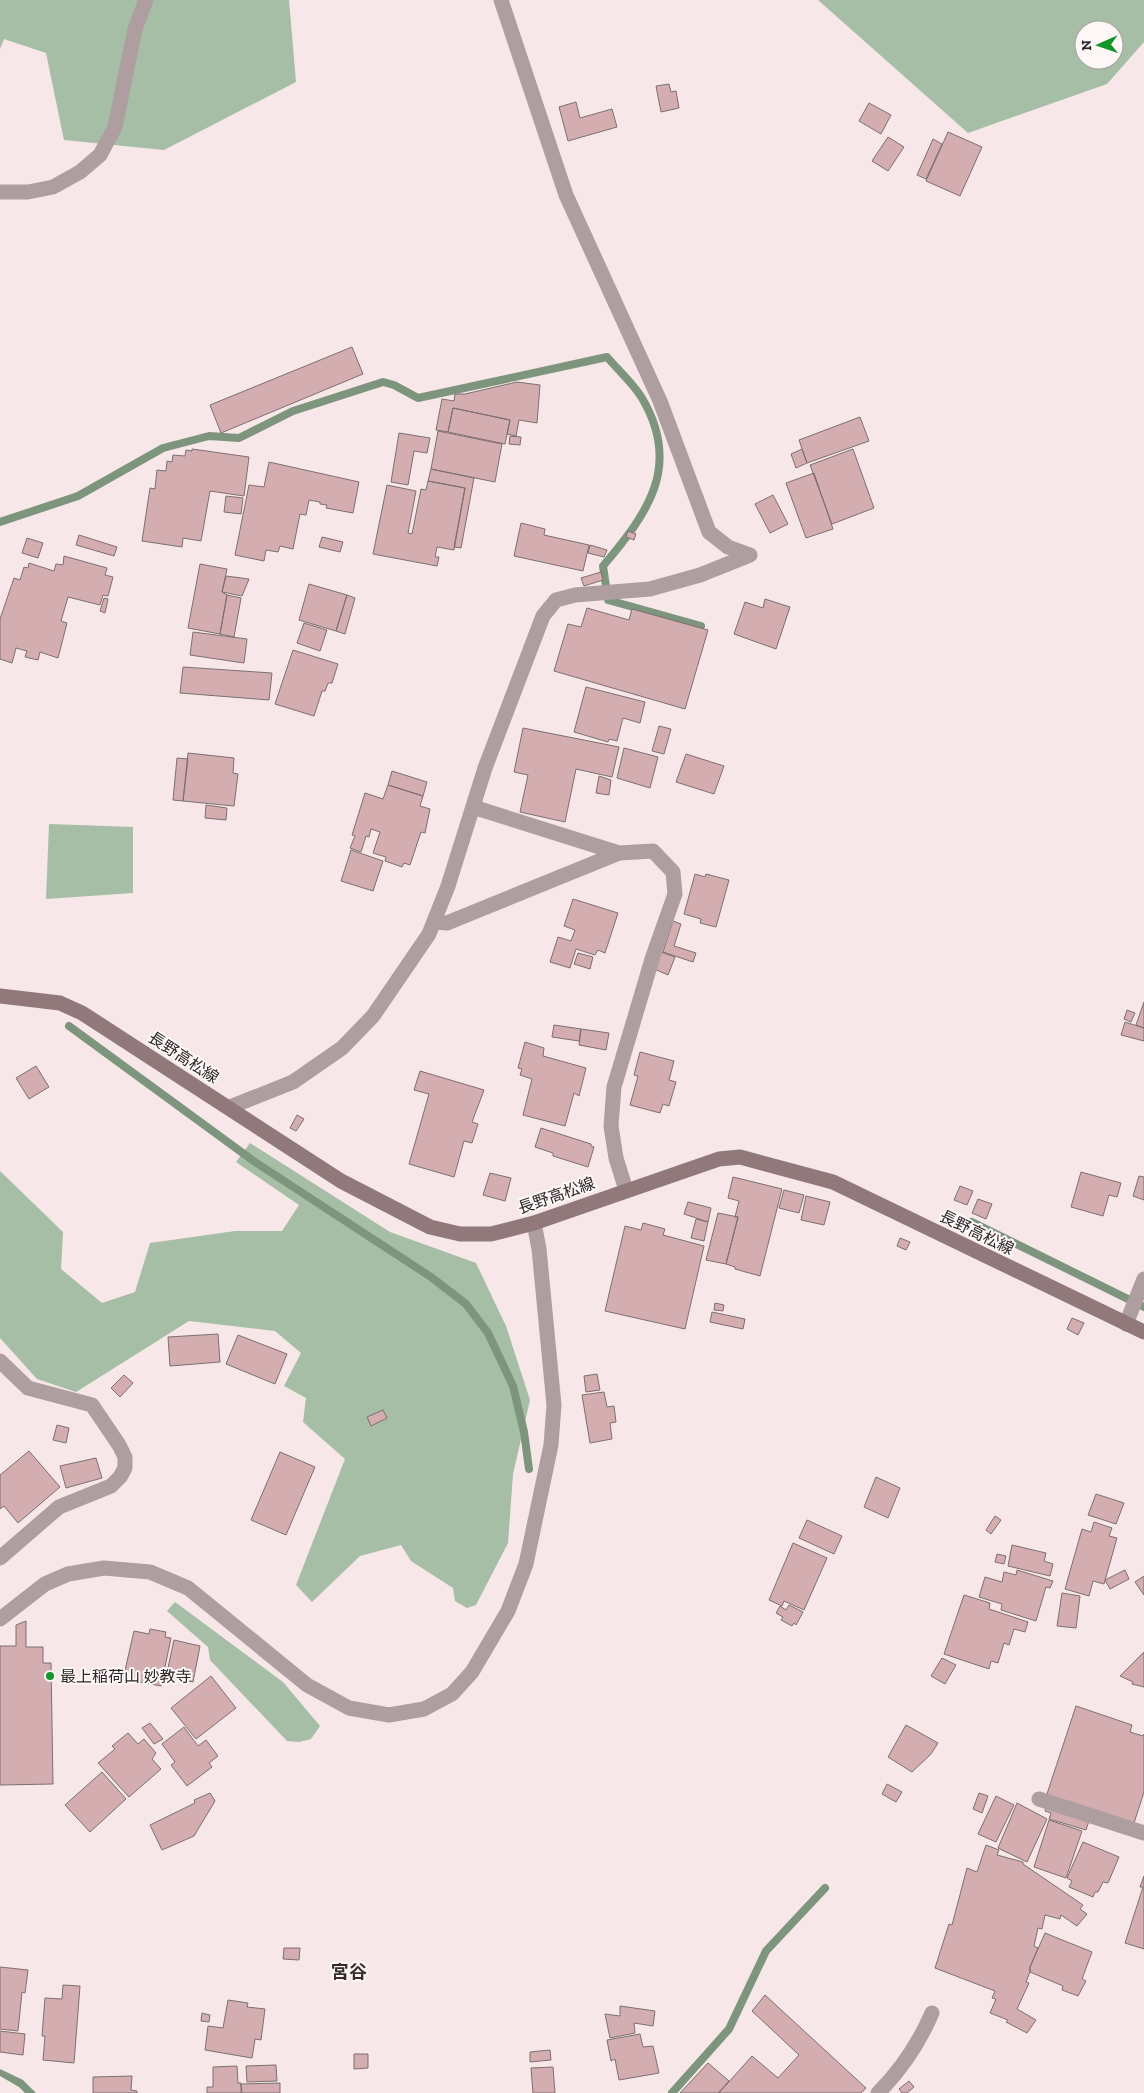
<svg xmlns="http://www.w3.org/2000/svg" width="1144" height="2093" font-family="'Zilla Slab','Noto Sans JP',serif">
	<rect width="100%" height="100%" fill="#f7e7e8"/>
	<path fill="#a5bea5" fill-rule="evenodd" d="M 0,0 L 289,0 L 296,82 L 164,150 L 64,140 L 46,53 L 4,39 L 0,49 Z
		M 818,0 L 1144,0 L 1144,42 L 1107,84 L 968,133 ZM 1084,30 L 1114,30 L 1114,60 L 1084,60 Z
		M 49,824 L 133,827 L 133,893 L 46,899 Z
		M 250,1143 L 390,1232 L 476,1263 L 506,1326 L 530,1400 L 513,1474 L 508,1543 L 476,1605 L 467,1608 L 455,1601 L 453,1588 L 411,1561 L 401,1545 L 360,1556 L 312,1602 L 296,1585 L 345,1459 L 303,1422 L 306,1398 L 284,1386 L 301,1353 L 275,1331 L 189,1321 L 76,1392 L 37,1379 L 0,1338 L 0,1171 L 63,1232 L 61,1269 L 102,1303 L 135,1292 L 150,1243 L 235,1231 L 282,1231 L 299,1205 L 236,1162 Z
		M 175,1602 L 283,1682 L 320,1726 L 311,1739 L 299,1742 L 287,1741 L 210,1660 L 208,1647 L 167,1611 Z"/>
	<path fill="#7d957d" d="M 0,2069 L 23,2080 L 36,2093 L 25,2093 L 19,2087 L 0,2076 Z"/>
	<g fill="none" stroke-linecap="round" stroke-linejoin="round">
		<path stroke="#7d957d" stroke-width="8" d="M 0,522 L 78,496 L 163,448 L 209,436 L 239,438 L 293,411 L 383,382 L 394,385 L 418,398 L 607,357 C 618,370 633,383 642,398 C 682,466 648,513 603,566 L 608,600 L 701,626
			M 69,1026 L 255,1162 L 431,1277 L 466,1304 L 488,1333 L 513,1386 L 524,1432 L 529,1469
			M 972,1222 L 1144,1307
			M 672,2093 L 729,2029 L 766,1951 L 825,1888"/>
	</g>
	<path fill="#d3adb0" stroke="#7d6f70" d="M 669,84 L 671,92 L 676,91 L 679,108 L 661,112 L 656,86 Z
		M 576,102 L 580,118 L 612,109 L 617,127 L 568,141 L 559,107 Z
		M 869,103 L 891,115 L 881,134 L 859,121 Z
		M 948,132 L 982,147 L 960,196 L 926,181 Z
		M 888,137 L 904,147 L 888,171 L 872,161 Z
		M 933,139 L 942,144 L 926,179 L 917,175 Z
		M 352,347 L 363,374 L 221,433 L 210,405 Z
		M 517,382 L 540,385 L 537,423 L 519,420 L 516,436 L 507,434 L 510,420 L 453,408 L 448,432 L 436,430 L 442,399 L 454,401 L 455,394 L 465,394 Z
		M 453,408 L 510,420 L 505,444 L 448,432 Z
		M 860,417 L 869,441 L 807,463 L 799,440 Z
		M 438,431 L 502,444 L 495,482 L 431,469 Z
		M 399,433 L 430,438 L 427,453 L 414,451 L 408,485 L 391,482 Z
		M 510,436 L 521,437 L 520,445 L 509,444 Z
		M 192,449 L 249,457 L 244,496 L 210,491 L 201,541 L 183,538 L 182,547 L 142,541 L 150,488 L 155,489 L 157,470 L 166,471 L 167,461 L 172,462 L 173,455 L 185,456 L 186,450 L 192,451 Z
		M 802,449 L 807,463 L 796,468 L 791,454 Z
		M 853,449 L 874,508 L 832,524 L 810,465 Z
		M 269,462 L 359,482 L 353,513 L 326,508 L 327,505 L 320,504 L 320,502 L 309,500 L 306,515 L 300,514 L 293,549 L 280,546 L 278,552 L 266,550 L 264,561 L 235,555 L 249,485 L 264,487 Z
		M 431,469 L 474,478 L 461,548 L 454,547 L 465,488 L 428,481 Z
		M 814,473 L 833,529 L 806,538 L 786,483 Z
		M 428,481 L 465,488 L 454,550 L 437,547 L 435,557 L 439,557 L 437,566 L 373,554 L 387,485 L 416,491 L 408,533 L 412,534 L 421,489 L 426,490 Z
		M 773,495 L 788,524 L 770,533 L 755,504 Z
		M 226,496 L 243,498 L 241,514 L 224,512 Z
		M 521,523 L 545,529 L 544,535 L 589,545 L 583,571 L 514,556 Z
		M 628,531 L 636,534 L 634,540 L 626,537 Z
		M 79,535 L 117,547 L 114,556 L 76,545 Z
		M 322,537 L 343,542 L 340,552 L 319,547 Z
		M 27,538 L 43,543 L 38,558 L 22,553 Z
		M 590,545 L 607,550 L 604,557 L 588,553 Z
		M 64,556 L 107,568 L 105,575 L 113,577 L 108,596 L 103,595 L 100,605 L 68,597 L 61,621 L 67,623 L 58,658 L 40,652 L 38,660 L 25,657 L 27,651 L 16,648 L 12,663 L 0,659 L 0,619 L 14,578 L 20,580 L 24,567 L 28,568 L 29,563 L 54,571 L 56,564 L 63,565 Z
		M 200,564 L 227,569 L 222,592 L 227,595 L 220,634 L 188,628 Z
		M 601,572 L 603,580 L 584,586 L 581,578 Z
		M 226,576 L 249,579 L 242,596 L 222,592 Z
		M 309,584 L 347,595 L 336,631 L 299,620 Z
		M 227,595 L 241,598 L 234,637 L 220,634 Z
		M 347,595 L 355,598 L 345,634 L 336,631 Z
		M 104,598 L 108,599 L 105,613 L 100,611 Z
		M 765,599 L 790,607 L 776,649 L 734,634 L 745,602 L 763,608 Z
		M 587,608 L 629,620 L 632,609 L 708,630 L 685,709 L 554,671 L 568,624 L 581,627 Z
		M 304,623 L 327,630 L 320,651 L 297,643 Z
		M 193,632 L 247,639 L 244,663 L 190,655 Z
		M 293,650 L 338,664 L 332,683 L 328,683 L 325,691 L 322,691 L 314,716 L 275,704 Z
		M 183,667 L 272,673 L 269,700 L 180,693 Z
		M 586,687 L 645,702 L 640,723 L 623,718 L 617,741 L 609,739 L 608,742 L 574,732 Z
		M 659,726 L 671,729 L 664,754 L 652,751 Z
		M 523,728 L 619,747 L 612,777 L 576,769 L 565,822 L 520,812 L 528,775 L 514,772 Z
		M 624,748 L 658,757 L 650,788 L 617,778 Z
		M 188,753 L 234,758 L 233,773 L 238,774 L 234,806 L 183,801 Z
		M 686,754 L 724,766 L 714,794 L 676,782 Z
		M 177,758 L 188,759 L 183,801 L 173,800 Z
		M 392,771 L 427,782 L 423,796 L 388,785 Z
		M 599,776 L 611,780 L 609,795 L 596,793 Z
		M 388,785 L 423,796 L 420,806 L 430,809 L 425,833 L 421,832 L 410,865 L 404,863 L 402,867 L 385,861 L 386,857 L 373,853 L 380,832 L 371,829 L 369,837 L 366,836 L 361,852 L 350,848 L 355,836 L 352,835 L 365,793 L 383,799 Z
		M 206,805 L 227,808 L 226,820 L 205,818 Z
		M 351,850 L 383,861 L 373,891 L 341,881 Z
		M 695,874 L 705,877 L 706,874 L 729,880 L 716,927 L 700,923 L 701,919 L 684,914 Z
		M 573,899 L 618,913 L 605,953 L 598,950 L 595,955 L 576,949 L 570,968 L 550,962 L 558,937 L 571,941 L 575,930 L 564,926 Z
		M 673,921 L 681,924 L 674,946 L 696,953 L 693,962 L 663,952 Z
		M 661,952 L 675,957 L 668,975 L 654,969 Z
		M 578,953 L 593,957 L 590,969 L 574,964 Z
		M 1144,1002 L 1144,1028 L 1136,1025 Z
		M 1127,1010 L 1135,1013 L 1131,1022 L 1124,1019 Z
		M 1125,1022 L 1144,1028 L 1144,1041 L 1121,1035 Z
		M 554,1025 L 581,1029 L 579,1041 L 552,1037 Z
		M 581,1029 L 609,1033 L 606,1050 L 579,1045 Z
		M 525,1042 L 544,1048 L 543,1056 L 586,1068 L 579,1096 L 574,1093 L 565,1126 L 523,1115 L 532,1079 L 520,1075 L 522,1069 L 518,1068 Z
		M 640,1052 L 674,1061 L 669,1080 L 676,1082 L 669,1106 L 663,1104 L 660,1113 L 630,1105 L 638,1076 L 634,1075 Z
		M 36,1066 L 49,1087 L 29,1099 L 16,1078 Z
		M 420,1071 L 484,1090 L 472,1122 L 478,1124 L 472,1143 L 464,1141 L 454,1177 L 409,1164 L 429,1094 L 414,1090 Z
		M 297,1115 L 304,1119 L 296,1131 L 290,1128 Z
		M 541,1128 L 591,1144 L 591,1146 L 594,1147 L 588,1167 L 553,1156 L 553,1153 L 535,1147 Z
		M 1081,1172 L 1121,1183 L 1117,1197 L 1109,1195 L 1103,1216 L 1071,1207 Z
		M 490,1173 L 511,1178 L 505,1201 L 483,1195 Z
		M 1139,1176 L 1144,1177 L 1144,1200 L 1133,1196 Z
		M 733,1177 L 782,1189 L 760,1276 L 735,1269 L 735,1267 L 726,1264 L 738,1217 L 735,1217 L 739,1201 L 728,1198 Z
		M 960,1186 L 973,1191 L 967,1205 L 954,1200 Z
		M 784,1190 L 804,1195 L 799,1213 L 779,1208 Z
		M 806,1196 L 830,1202 L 824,1225 L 801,1220 Z
		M 978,1199 L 992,1204 L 986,1219 L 972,1213 Z
		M 688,1202 L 711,1208 L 708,1222 L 684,1214 Z
		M 718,1213 L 738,1217 L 726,1264 L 706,1260 Z
		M 696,1219 L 708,1222 L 704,1241 L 691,1238 Z
		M 643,1223 L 665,1229 L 663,1235 L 704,1246 L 685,1329 L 605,1311 L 625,1226 L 641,1230 Z
		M 900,1238 L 910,1242 L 906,1250 L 897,1246 Z
		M 715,1303 L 724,1305 L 723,1311 L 714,1310 Z
		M 712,1312 L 745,1319 L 743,1329 L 710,1322 Z
		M 1072,1318 L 1084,1323 L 1078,1335 L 1067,1329 Z
		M 218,1334 L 220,1362 L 170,1366 L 168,1337 Z
		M 238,1335 L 287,1354 L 275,1384 L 226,1364 Z
		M 597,1374 L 600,1390 L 586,1392 L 584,1376 Z
		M 124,1375 L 133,1383 L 120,1397 L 111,1388 Z
		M 604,1392 L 607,1407 L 614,1406 L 616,1422 L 610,1423 L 612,1439 L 590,1443 L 582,1395 Z
		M 383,1410 L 387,1418 L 371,1426 L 367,1417 Z
		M 57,1425 L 69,1428 L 66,1443 L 53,1440 Z
		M 29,1451 L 60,1487 L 18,1523 L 4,1506 L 0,1509 L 0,1475 Z
		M 280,1452 L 315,1467 L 286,1535 L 251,1520 Z
		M 96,1458 L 102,1478 L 66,1488 L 60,1466 Z
		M 876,1477 L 900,1488 L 888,1518 L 864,1507 Z
		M 1096,1494 L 1124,1503 L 1116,1524 L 1088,1515 Z
		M 995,1516 L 1001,1520 L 991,1534 L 986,1530 Z
		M 807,1520 L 842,1536 L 834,1554 L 799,1538 Z
		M 1094,1522 L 1112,1528 L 1109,1536 L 1117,1538 L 1104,1584 L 1093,1581 L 1089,1596 L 1065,1589 L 1082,1529 L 1091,1532 Z
		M 793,1543 L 827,1558 L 804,1610 L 784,1601 L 782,1606 L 769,1600 Z
		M 1012,1545 L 1046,1553 L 1044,1561 L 1053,1564 L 1050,1576 L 1008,1566 Z
		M 997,1554 L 1006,1556 L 1004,1564 L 995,1562 Z
		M 1017,1570 L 1053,1581 L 1050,1588 L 1046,1587 L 1036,1621 L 1001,1610 L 1002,1604 L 979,1597 L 985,1577 L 1002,1582 L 1004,1572 L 1016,1575 Z
		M 1125,1570 L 1129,1579 L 1110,1589 L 1105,1580 Z
		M 1144,1576 L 1144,1595 L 1135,1582 Z
		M 1062,1593 L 1080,1596 L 1076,1628 L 1057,1626 Z
		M 964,1595 L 990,1603 L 989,1609 L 1028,1622 L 1025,1632 L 1014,1629 L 1009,1645 L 1004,1643 L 998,1663 L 991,1661 L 989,1669 L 944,1654 Z
		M 789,1605 L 803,1612 L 796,1625 L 794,1623 L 792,1626 L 781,1620 L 783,1617 L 776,1613 L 780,1606 L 786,1610 Z
		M 26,1621 L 26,1647 L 43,1647 L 43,1663 L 51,1663 L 53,1784 L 0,1785 L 0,1646 L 16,1646 L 16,1625 Z
		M 150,1629 L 166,1632 L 165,1637 L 171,1638 L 161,1686 L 123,1679 L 134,1631 L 149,1634 Z
		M 174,1640 L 200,1646 L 193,1682 L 166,1677 Z
		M 1144,1652 L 1144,1687 L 1132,1684 L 1133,1682 L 1120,1676 Z
		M 942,1658 L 956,1665 L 945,1684 L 931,1676 Z
		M 211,1676 L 236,1708 L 196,1739 L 171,1708 Z
		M 1076,1706 L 1132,1725 L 1130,1732 L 1143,1736 L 1144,1734 L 1144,1792 L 1134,1823 L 1093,1809 L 1086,1830 L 1049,1819 L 1051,1813 L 1045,1811 L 1047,1804 L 1044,1803 Z
		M 150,1723 L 163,1739 L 154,1744 L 142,1728 Z
		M 906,1725 L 938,1743 L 931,1754 L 912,1772 L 888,1757 Z
		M 184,1727 L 198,1746 L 206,1740 L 218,1756 L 209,1763 L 212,1767 L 187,1786 L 171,1765 L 175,1762 L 162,1744 Z
		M 128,1733 L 138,1744 L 144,1739 L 156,1753 L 152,1759 L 161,1769 L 129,1797 L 98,1763 L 115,1749 L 112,1746 Z
		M 102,1772 L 126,1799 L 90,1832 L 65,1805 Z
		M 887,1784 L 902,1792 L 896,1802 L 882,1794 Z
		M 210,1793 L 215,1801 L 194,1836 L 162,1850 L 150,1825 L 195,1803 L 194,1800 Z
		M 979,1793 L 988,1796 L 982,1813 L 973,1809 Z
		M 996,1796 L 1014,1805 L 996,1842 L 978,1834 Z
		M 1017,1803 L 1047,1819 L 1027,1862 L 998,1848 Z
		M 1049,1820 L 1082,1831 L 1066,1878 L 1034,1867 Z
		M 1083,1842 L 1119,1857 L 1108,1883 L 1103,1882 L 1098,1892 L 1095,1892 L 1093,1897 L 1069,1887 L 1072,1881 L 1067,1878 Z
		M 986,1845 L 999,1850 L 997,1855 L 1023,1862 L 1023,1864 L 1083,1905 L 1080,1909 L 1087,1914 L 1077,1926 L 1061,1915 L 1060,1919 L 1045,1915 L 1042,1929 L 1038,1928 L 1034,1946 L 1038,1948 L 1030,1967 L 1030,1972 L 1026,1982 L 1029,1983 L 1017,2009 L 1036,2020 L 1027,2033 L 1006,2022 L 1008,2020 L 990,2013 L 996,1999 L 992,1998 L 995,1991 L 935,1968 L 949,1924 L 952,1925 L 967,1868 L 977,1872 Z
		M 1144,1876 L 1144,1949 L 1125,1943 L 1143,1887 L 1140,1887 Z
		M 1045,1933 L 1092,1952 L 1082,1979 L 1086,1981 L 1078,1996 L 1062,1990 L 1063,1986 L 1030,1972 L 1030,1967 Z
		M 284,1948 L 300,1948 L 299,1960 L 283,1959 Z
		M 0,1967 L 28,1970 L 25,1993 L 22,1992 L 18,2031 L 0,2029 Z
		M 63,1985 L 80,1986 L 74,2063 L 43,2060 L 45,2036 L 42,2036 L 45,1998 L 62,1999 Z
		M 765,1995 L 866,2088 L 861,2093 L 719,2093 L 752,2056 L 778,2078 L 799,2055 L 752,2011 Z
		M 228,2000 L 248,2003 L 247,2007 L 265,2009 L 261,2040 L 255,2039 L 252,2058 L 205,2050 L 208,2026 L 223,2028 Z
		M 620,2006 L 655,2011 L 653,2026 L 634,2023 L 635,2033 L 610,2038 L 605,2014 L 620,2016 Z
		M 202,2013 L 210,2015 L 209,2022 L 201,2021 Z
		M 0,2031 L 25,2034 L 23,2055 L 0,2052 Z
		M 640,2034 L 643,2047 L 653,2046 L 659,2073 L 619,2080 L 615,2059 L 611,2061 L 607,2040 Z
		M 550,2050 L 551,2060 L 530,2062 L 530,2052 Z
		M 354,2054 L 368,2054 L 368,2068 L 354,2069 Z
		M 708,2063 L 729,2081 L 718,2093 L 680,2093 Z
		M 276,2065 L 277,2081 L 247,2082 L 246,2066 Z
		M 237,2066 L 238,2083 L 241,2083 L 241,2093 L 207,2093 L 207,2087 L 213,2087 L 213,2067 Z
		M 553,2067 L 555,2093 L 533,2093 L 531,2068 Z
		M 132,2076 L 131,2090 L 137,2091 L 137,2093 L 93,2093 L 93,2077 Z
		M 909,2081 L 914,2087 L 907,2093 L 902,2093 L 899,2089 Z
		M 280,2083 L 280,2093 L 242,2093 L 241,2084 Z"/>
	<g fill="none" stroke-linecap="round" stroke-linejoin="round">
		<path stroke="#af9e9f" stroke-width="15" d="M 501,0 L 566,195 L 660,401 L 709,532 L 728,547 L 750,555
			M 0,192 L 28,192 L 53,187 L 80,172 L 100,155 L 115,127 L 135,29 L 146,0
			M 473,807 L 619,853
			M 434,922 L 447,923 L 619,853 L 653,851 L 673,872 L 675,894 L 653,956 L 614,1087 L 611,1126 L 616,1158 L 626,1190
			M 230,1107 L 293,1082 L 342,1048 L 373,1016 L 429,934 L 448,886 L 485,768 L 543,616 L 556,600 L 575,595 L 650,589 L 700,575 L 750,555
			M 1126,1324 L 1144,1279
			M 0,1361 L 28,1388 L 92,1405 L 119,1445 L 125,1457 L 125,1468 L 120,1477 L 111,1486 L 59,1507 L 0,1558
			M 0,1619 L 45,1584 L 68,1574 L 104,1568 L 150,1572 L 188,1588 L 307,1685 L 349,1708 L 389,1715 L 424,1709 L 452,1694 L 472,1672 L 508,1611 L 526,1564 L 551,1445 L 554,1405 L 539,1249 L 534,1223
			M 1039,1799 L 1144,1833
			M 878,2093 C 901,2070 919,2043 932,2013"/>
		<path stroke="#91787a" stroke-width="15" d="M 0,996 L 60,1003 L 82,1013 L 341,1181 L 430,1227 L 460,1234 L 491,1234 L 534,1223 L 719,1159 L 740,1157 L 833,1182 L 1144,1332"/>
	</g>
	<circle fill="#129529" stroke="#fdf7f7" stroke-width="2" cx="50" cy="1676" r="5"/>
	<g text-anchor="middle" stroke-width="4" stroke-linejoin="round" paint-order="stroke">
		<g font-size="16" fill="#2c2627" stroke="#fdf7f7">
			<text transform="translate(184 1057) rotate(33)" y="6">長野高松線</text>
			<text transform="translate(556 1195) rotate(-19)" y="6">長野高松線</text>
			<text transform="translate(977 1232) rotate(26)" y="6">長野高松線</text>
		</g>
		<g font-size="16" fill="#2c2627" stroke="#fdf7f7" text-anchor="start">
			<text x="60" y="1682">最上稲荷山 妙教寺</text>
		</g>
		<g font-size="18" font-weight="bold" fill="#372b2b" stroke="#fdf7f7">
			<text x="349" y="1978">宮谷</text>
		</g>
	</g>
	<g transform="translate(1099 45) rotate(268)"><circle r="24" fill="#fdf7f7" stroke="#a9a3a4"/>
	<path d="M0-4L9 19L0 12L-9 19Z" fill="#129529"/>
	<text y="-8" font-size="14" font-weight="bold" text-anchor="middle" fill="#2c2627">N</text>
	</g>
</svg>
